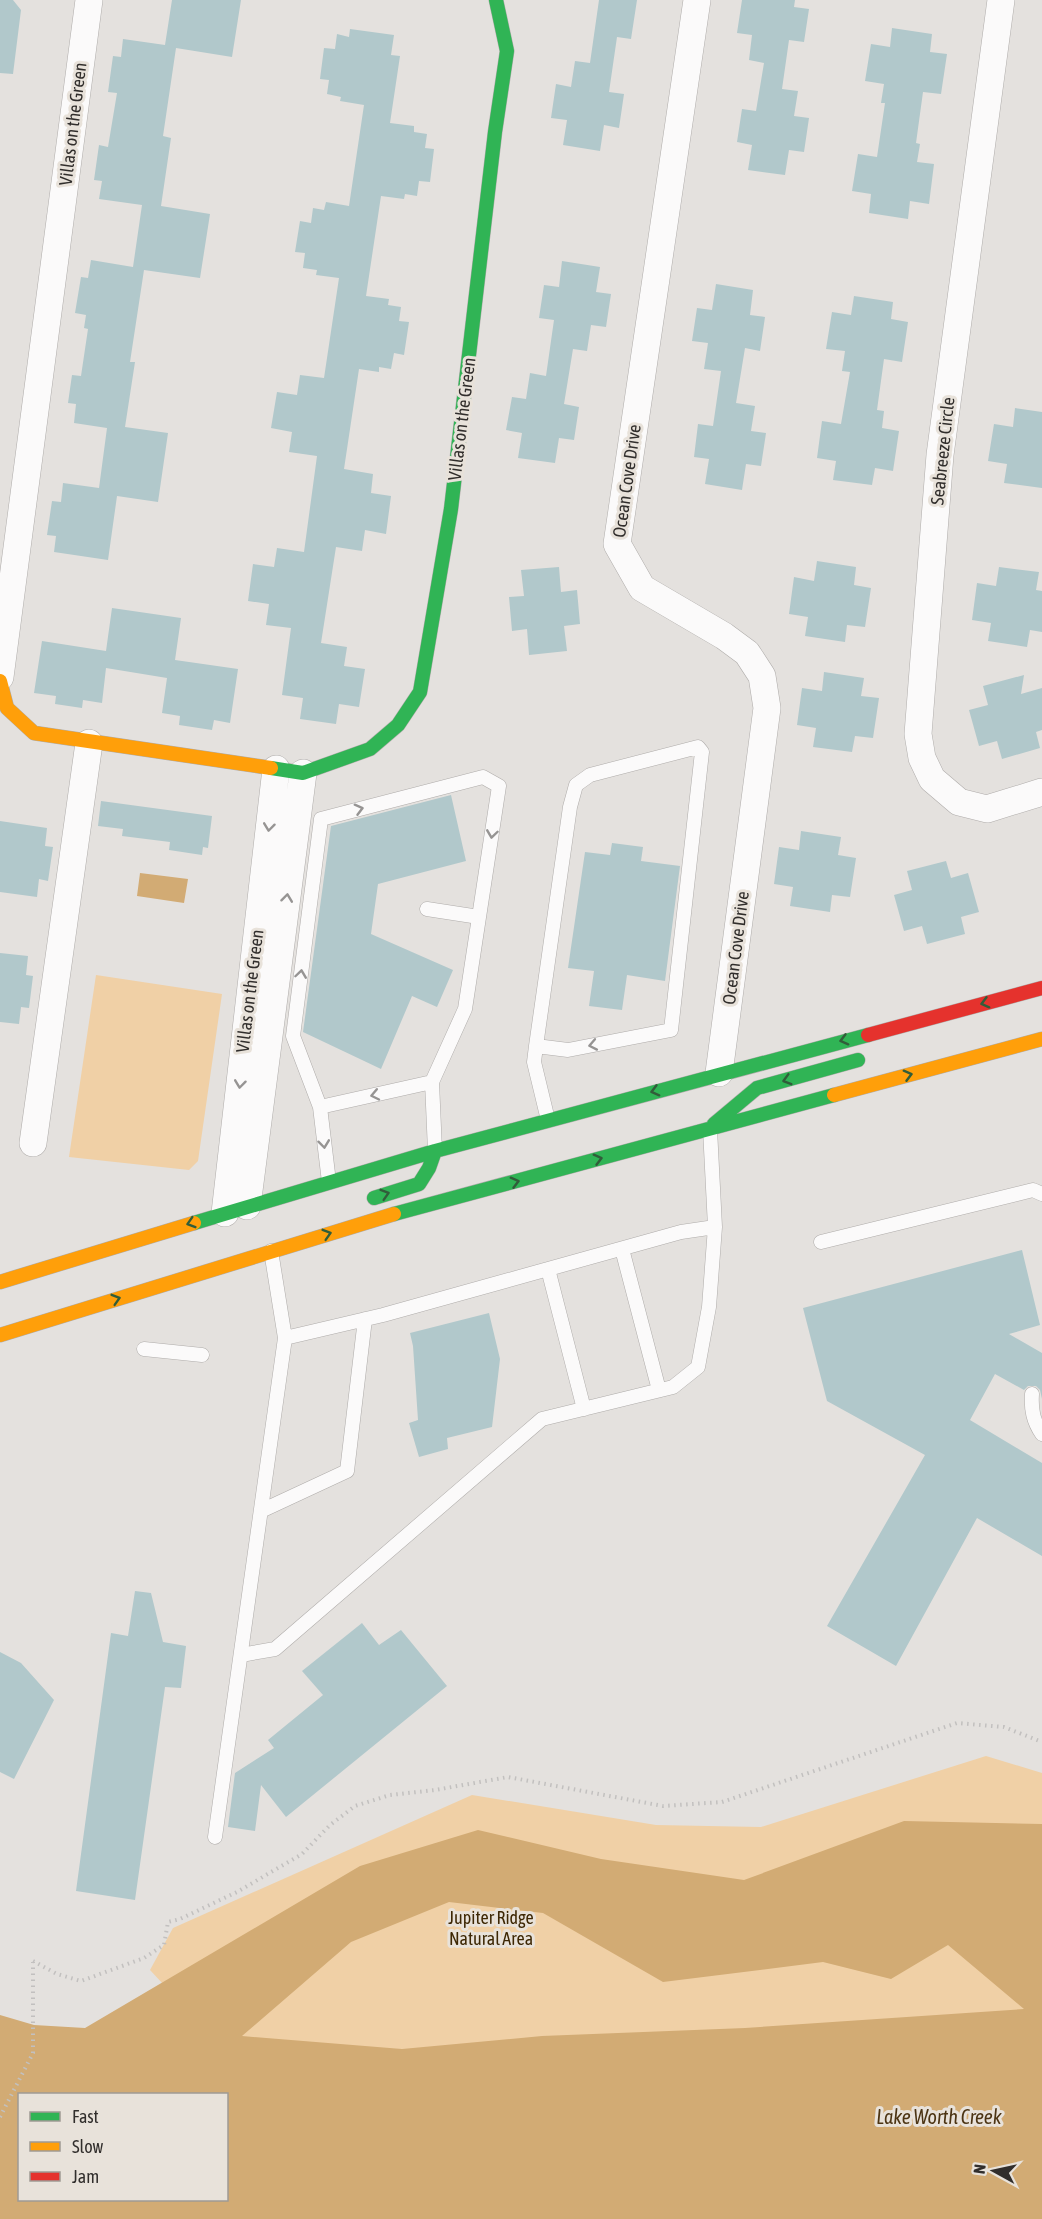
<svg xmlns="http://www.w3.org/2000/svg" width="1042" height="2219" font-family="'Asap Condensed',sans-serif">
	<rect width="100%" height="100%" fill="#e4e1de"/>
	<path fill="#f0d0a6" d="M 96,975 L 222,994 L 198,1161 L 189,1170 L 69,1157 Z
		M 986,1756 L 1042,1773 L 1042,2031 L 589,2064 L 244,2046 L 163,1984 L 150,1970 L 173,1928 L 472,1795 L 656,1825 L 761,1827 Z"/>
	<path fill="#d2ab74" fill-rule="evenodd" d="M 140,873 L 188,879 L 184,903 L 137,896 Z
		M 904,1821 L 1042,1824 L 1042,2219 L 0,2219 L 0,2015 L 34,2025 L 85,2028 L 360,1866 L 478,1830 L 601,1859 L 744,1880 ZM 449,1902 L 543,1913 L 663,1982 L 823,1962 L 891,1979 L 948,1945 L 1024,2009 L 745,2028 L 542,2036 L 402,2049 L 242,2036 L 351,1942 ZM 20,2094 L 226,2094 L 226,2200 L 20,2200 Z"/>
	<path fill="#b1c8cb" d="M 0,0 L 13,0 L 21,10 L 13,74 L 0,73 Z
		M 172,0 L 241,0 L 232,57 L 176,48 L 163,136 L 171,138 L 161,206 L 210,214 L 200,278 L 144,270 L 130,362 L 135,362 L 125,427 L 168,433 L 158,502 L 117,496 L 108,560 L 54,552 L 56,536 L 47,535 L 52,501 L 61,502 L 63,483 L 99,488 L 107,428 L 74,423 L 76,404 L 68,403 L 72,375 L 81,376 L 88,329 L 84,328 L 86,315 L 75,313 L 81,277 L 88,278 L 91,260 L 133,267 L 142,205 L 99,199 L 102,181 L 94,180 L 99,145 L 108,147 L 117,93 L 108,92 L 113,56 L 121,57 L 123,39 L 165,45 Z
		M 599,0 L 637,0 L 631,39 L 617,37 L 609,92 L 624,94 L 619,128 L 604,125 L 600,151 L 563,145 L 567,120 L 551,118 L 556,84 L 571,87 L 575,61 L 590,63 Z
		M 742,0 L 795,0 L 794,7 L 809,9 L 804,42 L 789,40 L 782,89 L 798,91 L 794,116 L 809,118 L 804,152 L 789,150 L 785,175 L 748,170 L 752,145 L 737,142 L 742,109 L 756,111 L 764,63 L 749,60 L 752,35 L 737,33 Z
		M 892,28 L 932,34 L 930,52 L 947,54 L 941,94 L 923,92 L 916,143 L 920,144 L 917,162 L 934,164 L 929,204 L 910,201 L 908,219 L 869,213 L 871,194 L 852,191 L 858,154 L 877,157 L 885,103 L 881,103 L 884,84 L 865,81 L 871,44 L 890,47 Z
		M 350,29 L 394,35 L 391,55 L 400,56 L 390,123 L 414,126 L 414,132 L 427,134 L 425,148 L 434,149 L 430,182 L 419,181 L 417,196 L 405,194 L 404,199 L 381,196 L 366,296 L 389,299 L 388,305 L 401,307 L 399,321 L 409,322 L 404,355 L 394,353 L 391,369 L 379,367 L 379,372 L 359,369 L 344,469 L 373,474 L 371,493 L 391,496 L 386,534 L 365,530 L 362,551 L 336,547 L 321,643 L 347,647 L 344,666 L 365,669 L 359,707 L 339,704 L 336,724 L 300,719 L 303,698 L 282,695 L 291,628 L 266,625 L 269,604 L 248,601 L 253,564 L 274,567 L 277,548 L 304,552 L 317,456 L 289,452 L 292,432 L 271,428 L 277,392 L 297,395 L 300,375 L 324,378 L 339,278 L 316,275 L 317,270 L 303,268 L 305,253 L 295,252 L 300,221 L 311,223 L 313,208 L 324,210 L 326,202 L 349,206 L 364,105 L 340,101 L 341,97 L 327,94 L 329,80 L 320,79 L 324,48 L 335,49 L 337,34 L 349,37 Z
		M 562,261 L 600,267 L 596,292 L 611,294 L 606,327 L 591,325 L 587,351 L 573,349 L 564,404 L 579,407 L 574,440 L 559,438 L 555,463 L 518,458 L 522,433 L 506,430 L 512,397 L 526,399 L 530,373 L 546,376 L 554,320 L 539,318 L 544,285 L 559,287 Z
		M 716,284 L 753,290 L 750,315 L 765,317 L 760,351 L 745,348 L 736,403 L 755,406 L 751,431 L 766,433 L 761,466 L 746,464 L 742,490 L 705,484 L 709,459 L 694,457 L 698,424 L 713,426 L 721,371 L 704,369 L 708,343 L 692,341 L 697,308 L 712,310 Z
		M 854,296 L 893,302 L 891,319 L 908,322 L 902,362 L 884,359 L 877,410 L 884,411 L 882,428 L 899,431 L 893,471 L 875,468 L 872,485 L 833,480 L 836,461 L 817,458 L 822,421 L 841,424 L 850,372 L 842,371 L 845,351 L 826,349 L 832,312 L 851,315 Z
		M 1015,408 L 1042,412 L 1042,488 L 1004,483 L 1007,464 L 988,461 L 994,424 L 1013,427 Z
		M 817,561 L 856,567 L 854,585 L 871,588 L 865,627 L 847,625 L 845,642 L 805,636 L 808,617 L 789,614 L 794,577 L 814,581 Z
		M 559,567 L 561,592 L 577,590 L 580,624 L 564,626 L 567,651 L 529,655 L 527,629 L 512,631 L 509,597 L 524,596 L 521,570 Z
		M 999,567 L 1039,572 L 1036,590 L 1042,591 L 1042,632 L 1030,630 L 1027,647 L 988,641 L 991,623 L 972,620 L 977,583 L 996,586 Z
		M 112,608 L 181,618 L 175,660 L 238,669 L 230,723 L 214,720 L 212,730 L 179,725 L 180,716 L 162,713 L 167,678 L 106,668 L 102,703 L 83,700 L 82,708 L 55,704 L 56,696 L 34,693 L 42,641 L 106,651 Z
		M 824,672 L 864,678 L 861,696 L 879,698 L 873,738 L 855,736 L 852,752 L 813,747 L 816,728 L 797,725 L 802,688 L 822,691 Z
		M 1024,675 L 1021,694 L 1042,688 L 1042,730 L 1036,732 L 1040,748 L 1002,759 L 997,741 L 979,746 L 969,710 L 988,705 L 983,686 Z
		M 451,795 L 466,861 L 378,884 L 371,934 L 453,970 L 437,1007 L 412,996 L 381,1069 L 303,1032 L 331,826 Z
		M 101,801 L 212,816 L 208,848 L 203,847 L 202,855 L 169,850 L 170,842 L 122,836 L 123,829 L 98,826 Z
		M 0,821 L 47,828 L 45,846 L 53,847 L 48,881 L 39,879 L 37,897 L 0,892 Z
		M 801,831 L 841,837 L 838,855 L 856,858 L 850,897 L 832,895 L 830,912 L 790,906 L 793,887 L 774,884 L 779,847 L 799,850 Z
		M 612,843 L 643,847 L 641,861 L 680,866 L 665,981 L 627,975 L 622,1010 L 589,1006 L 594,971 L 568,968 L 585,852 L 610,855 Z
		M 946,861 L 951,878 L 968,873 L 979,912 L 961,917 L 965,934 L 927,944 L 922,926 L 904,931 L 894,895 L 912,890 L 907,871 Z
		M 0,953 L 28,956 L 26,975 L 33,976 L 29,1008 L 21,1007 L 19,1024 L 0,1022 Z
		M 1022,1250 L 1040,1325 L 1009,1334 L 1042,1353 L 1042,1399 L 1040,1390 L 1036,1386 L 1028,1386 L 1024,1390 L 995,1374 L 970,1420 L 1042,1463 L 1042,1556 L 977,1518 L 896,1666 L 827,1626 L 925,1455 L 827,1401 L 803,1308 Z
		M 489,1313 L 500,1359 L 492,1427 L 447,1438 L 448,1449 L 419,1457 L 409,1423 L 418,1420 L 413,1346 L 410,1333 Z
		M 135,1591 L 151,1593 L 163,1642 L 186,1646 L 181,1688 L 165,1687 L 135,1900 L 76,1891 L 111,1633 L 128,1636 Z
		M 362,1623 L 379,1645 L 401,1630 L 447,1686 L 286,1817 L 261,1785 L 255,1831 L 228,1827 L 235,1773 L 274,1748 L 268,1740 L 323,1695 L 302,1671 Z
		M 0,1652 L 21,1663 L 54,1700 L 14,1779 L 0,1772 Z"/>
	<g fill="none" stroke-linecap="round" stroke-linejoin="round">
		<g stroke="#afacaa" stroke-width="15">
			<path id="lane" d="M 427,909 L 479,917
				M 536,1046 L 568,1050 L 671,1030 L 702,752 L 698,747 L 590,775 L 576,785 L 570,807 L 536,1046 L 534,1062 L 548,1120
				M 432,1082 L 320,1107 L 293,1036 L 321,819 L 483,777 L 499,786 L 465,1009 L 432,1082 L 435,1151
				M 320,1107 L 329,1182
				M 821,1242 L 1033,1190 L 1042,1194
				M 622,1249 L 659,1390
				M 548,1269 L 584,1409
				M 285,1338 L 383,1315 L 681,1232 L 715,1227
				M 144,1349 L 202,1355
				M 1032,1394 C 1031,1409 1033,1421 1042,1434
				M 261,1511 L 347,1471 L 365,1319
				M 241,1655 L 275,1649 L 542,1419 L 673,1387 L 698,1367 L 709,1307 L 715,1227 L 710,1129
				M 215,1837 L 285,1338 L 271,1251"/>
		</g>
		<g stroke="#afacaa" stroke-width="28">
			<path id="street" d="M 697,0 L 617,544 L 642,588 L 724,636 L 747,653 L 762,676 L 767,708 L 719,1073
				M 1001,0 L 940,455 L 918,734 L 922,758 L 932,779 L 959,802 L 987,809 L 1042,792
				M 0,677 L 89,0
				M 33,1143 L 89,743
				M 247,1206 L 303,773
				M 225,1213 L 276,769"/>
		</g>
		<g stroke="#afacaa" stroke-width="15">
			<path id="fast" d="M 271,768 L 303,773 L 370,749 L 398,725 L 420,692 L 451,509 L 495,132 L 507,51 L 496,0
				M 714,1124 L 757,1088 L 858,1060
				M 374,1198 L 419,1184 L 429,1168 L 435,1151
				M 394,1214 L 834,1095
				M 194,1223 L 435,1151 L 868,1035"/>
		</g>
		<g stroke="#afacaa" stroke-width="15">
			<path id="slow" d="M 0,681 L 7,708 L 34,733 L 271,768
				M 834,1095 L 1042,1039
				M 0,1282 L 194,1223
				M 0,1335 L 394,1214"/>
		</g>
		<g stroke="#afacaa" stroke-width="15">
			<path id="jam" d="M 868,1035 L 1042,988"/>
		</g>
		<path stroke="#c2c0bf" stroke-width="4" stroke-dasharray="1.5 4.5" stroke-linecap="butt" d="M 33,1961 L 57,1974 L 81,1981 L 144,1958 L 164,1945 L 168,1922 L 180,1919 L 237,1892 L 302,1854 L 330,1825 L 355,1806 L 390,1795 L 435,1790 L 508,1777 L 663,1806 L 722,1802 L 957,1723 L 1004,1727 L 1042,1742
			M 0,2117 L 33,2053 L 33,1962"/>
		<use href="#lane" stroke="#fbfafa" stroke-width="14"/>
		<use href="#street" stroke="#fbfafa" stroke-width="27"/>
		<use href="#fast" stroke="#30b455" stroke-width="14"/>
		<use href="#slow" stroke="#ff9f0a" stroke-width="14"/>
		<use href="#jam" stroke="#e5322d" stroke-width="14"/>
	</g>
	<defs><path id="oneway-chevron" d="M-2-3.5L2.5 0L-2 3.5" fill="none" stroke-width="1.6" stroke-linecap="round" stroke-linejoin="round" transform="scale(1.5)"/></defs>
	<g stroke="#969493">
		<use href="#oneway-chevron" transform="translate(359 809) rotate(-15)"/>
		<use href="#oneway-chevron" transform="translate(269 827) rotate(97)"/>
		<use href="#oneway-chevron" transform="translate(492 834) rotate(98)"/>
		<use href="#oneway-chevron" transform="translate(287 898) rotate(-83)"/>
		<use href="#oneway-chevron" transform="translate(301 974) rotate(-82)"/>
		<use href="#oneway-chevron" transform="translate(593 1045) rotate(169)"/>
		<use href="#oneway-chevron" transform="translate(240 1084) rotate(97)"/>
		<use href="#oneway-chevron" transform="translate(375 1095) rotate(168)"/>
		<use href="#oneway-chevron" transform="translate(324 1144) rotate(83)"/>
	</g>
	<g stroke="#315d3a">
		<use href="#oneway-chevron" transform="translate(985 1003) rotate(165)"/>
		<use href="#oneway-chevron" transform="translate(844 1040) rotate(165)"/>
		<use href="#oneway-chevron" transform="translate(908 1075) rotate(-15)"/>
		<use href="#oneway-chevron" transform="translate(787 1080) rotate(164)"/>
		<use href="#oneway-chevron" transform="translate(655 1091) rotate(165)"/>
		<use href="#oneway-chevron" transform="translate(598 1159) rotate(-15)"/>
		<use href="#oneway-chevron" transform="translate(515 1182) rotate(-15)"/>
		<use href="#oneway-chevron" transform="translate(385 1194) rotate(-17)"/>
		<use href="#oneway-chevron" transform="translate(191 1223) rotate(163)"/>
		<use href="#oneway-chevron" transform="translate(327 1234) rotate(-17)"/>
		<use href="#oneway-chevron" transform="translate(116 1299) rotate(-17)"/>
	</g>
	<g text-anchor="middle" stroke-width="6" stroke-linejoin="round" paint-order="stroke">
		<g font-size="18" fill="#312e2c" stroke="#e8e2da">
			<text transform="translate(73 124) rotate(-83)" y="6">Villas on the Green</text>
			<text transform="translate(462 419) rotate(-83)" y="6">Villas on the Green</text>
			<text transform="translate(943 451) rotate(-84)" y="6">Seabreeze Circle</text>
			<text transform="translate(627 481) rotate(-82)" y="6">Ocean Cove Drive</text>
			<text transform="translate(736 948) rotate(-83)" y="6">Ocean Cove Drive</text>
			<text transform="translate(250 991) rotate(-83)" y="6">Villas on the Green</text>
		</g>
		<g font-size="18" fill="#3d2704" stroke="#e8e2da">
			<text x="491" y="1924">Jupiter Ridge<tspan x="491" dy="21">Natural Area</tspan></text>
		</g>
		<g font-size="20" font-style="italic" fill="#4c3413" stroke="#e8e2da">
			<text x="939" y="2124">Lake Worth Creek</text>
		</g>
	</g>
	<rect x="18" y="2093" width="210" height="108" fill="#e8e2da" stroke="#9f9a94" stroke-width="1.5"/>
	<rect x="30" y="2112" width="30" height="9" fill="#30b455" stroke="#9f9a94" stroke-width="1.5"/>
	<text x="72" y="2123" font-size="18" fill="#312e2c">Fast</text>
	<rect x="30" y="2142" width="30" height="9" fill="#ff9f0a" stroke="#9f9a94" stroke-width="1.5"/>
	<text x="72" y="2153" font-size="18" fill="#312e2c">Slow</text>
	<rect x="30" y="2172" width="30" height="9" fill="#e5322d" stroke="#9f9a94" stroke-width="1.5"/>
	<text x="72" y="2183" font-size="18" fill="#312e2c">Jam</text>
	<g transform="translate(994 2171) rotate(278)" stroke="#e8e2da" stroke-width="4.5" paint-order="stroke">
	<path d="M0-4.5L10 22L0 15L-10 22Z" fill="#312e2c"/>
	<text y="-9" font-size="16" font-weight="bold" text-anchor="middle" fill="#312e2c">N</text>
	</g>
</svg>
